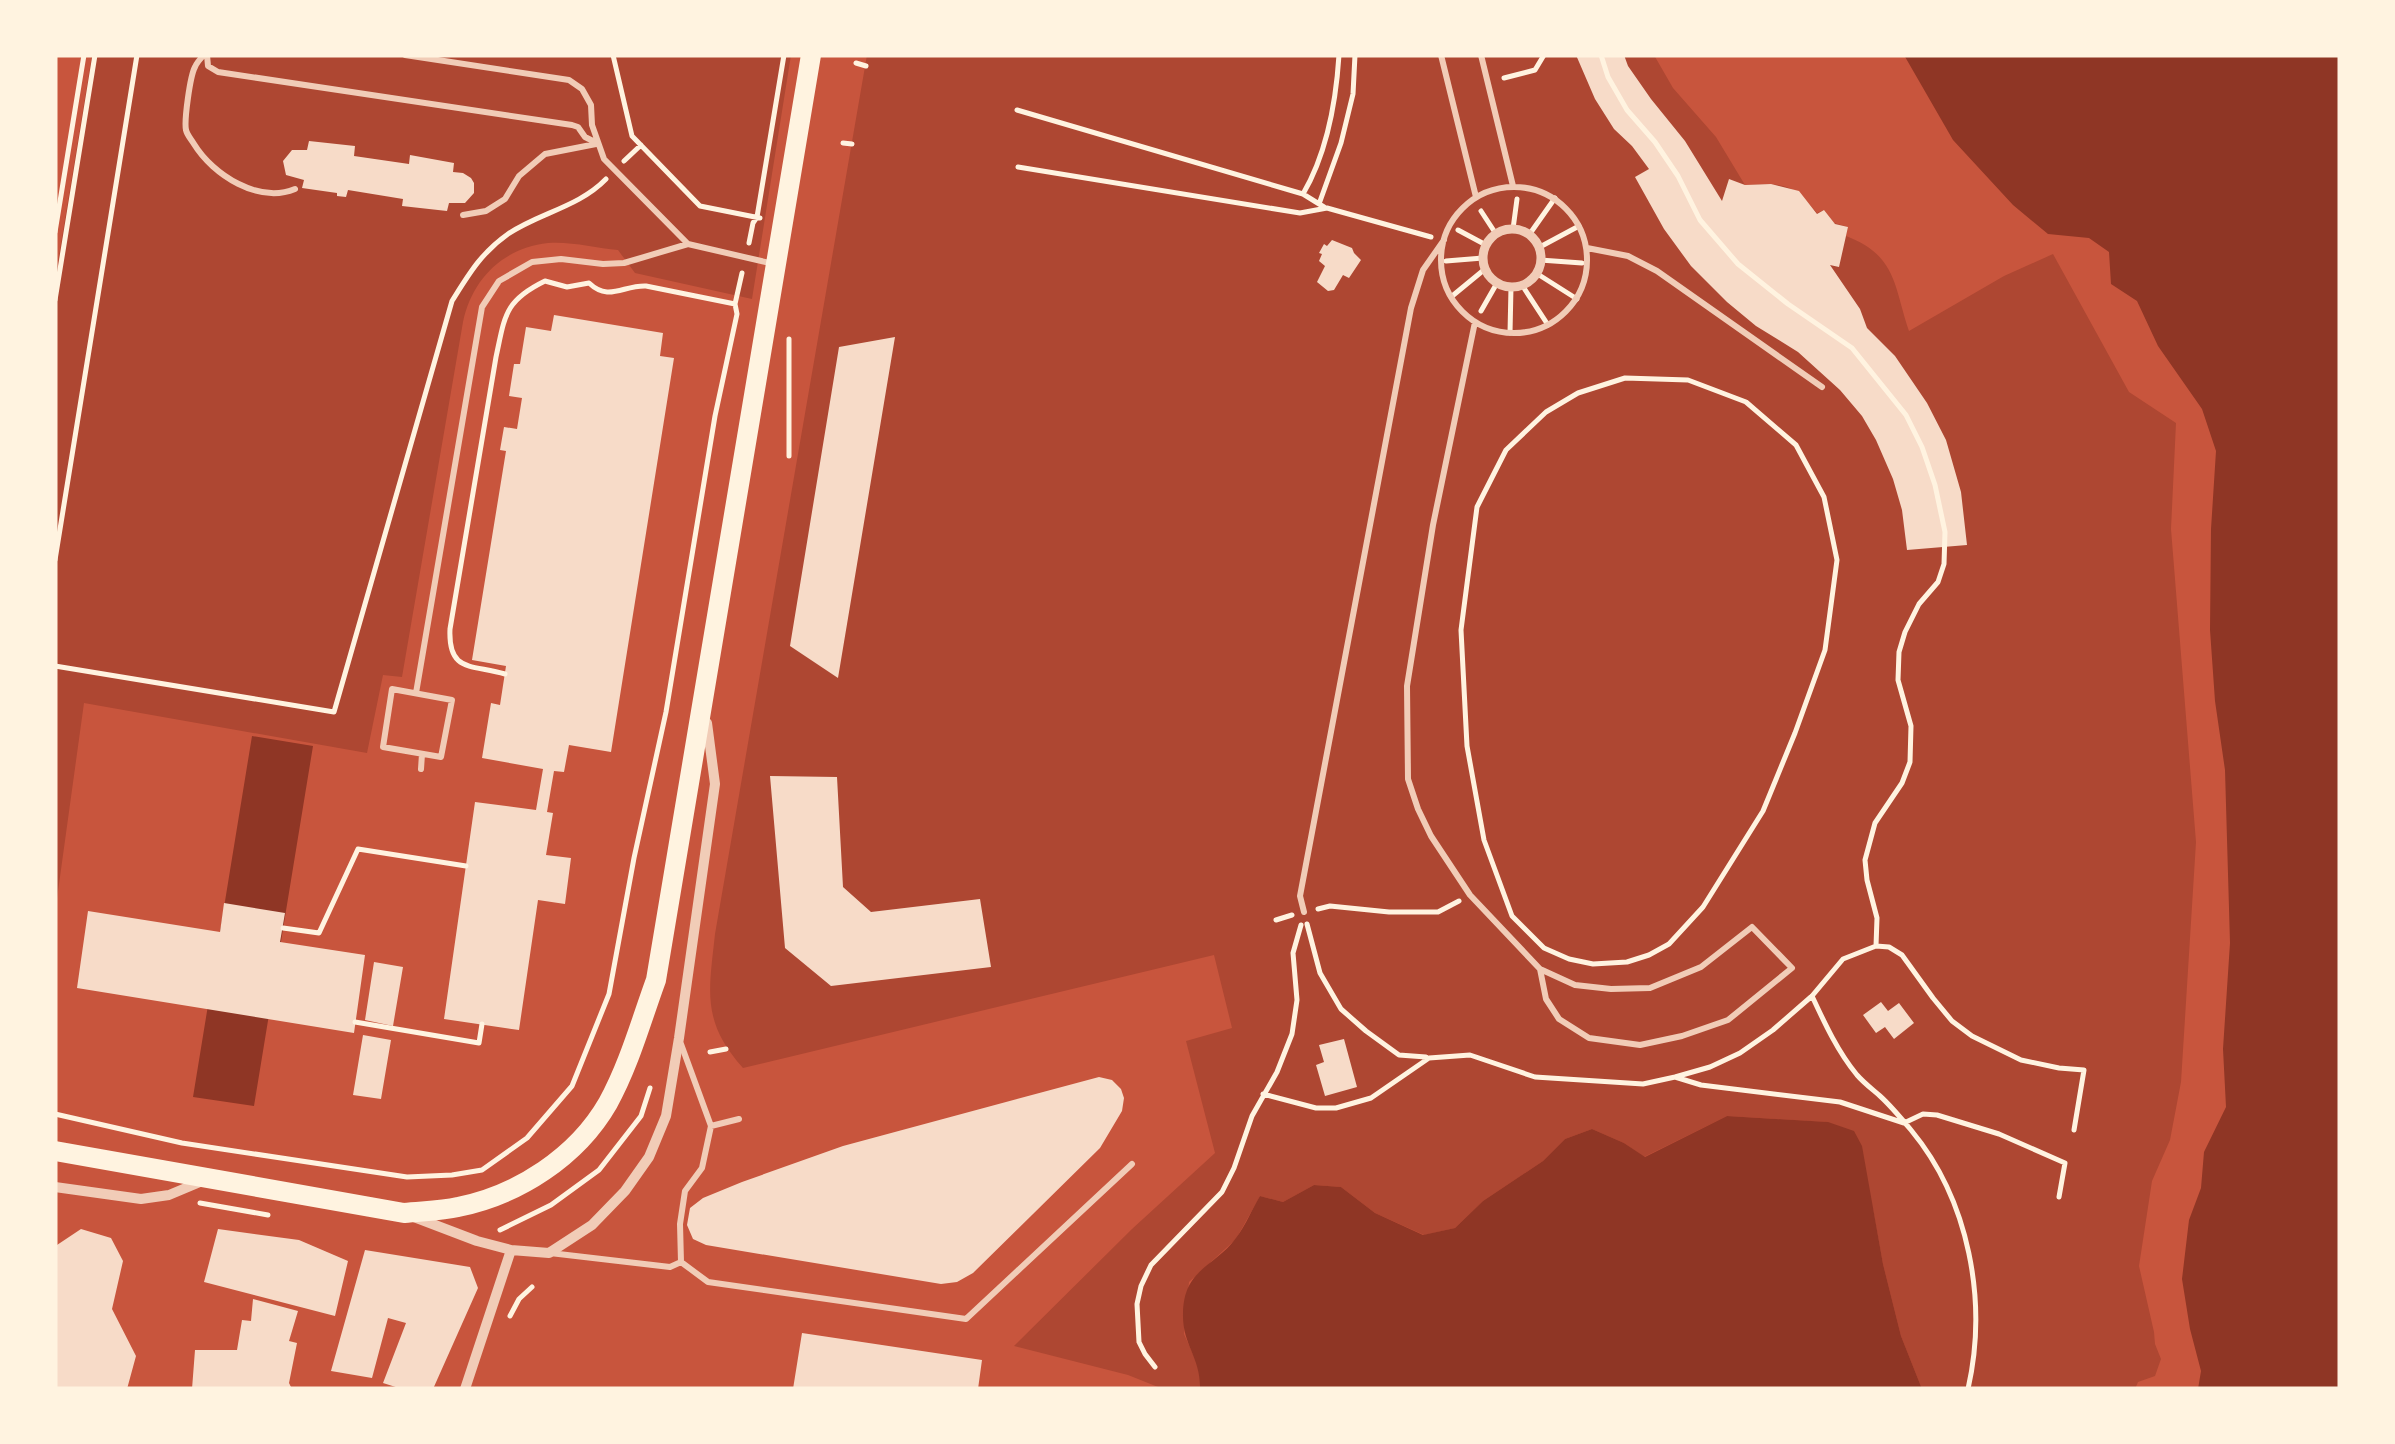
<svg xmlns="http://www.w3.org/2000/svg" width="2395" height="1444" font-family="'Times New Roman',serif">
	<rect width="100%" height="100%" fill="#c8553d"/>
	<path fill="#ae4732" d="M 92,55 L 791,55 L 752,299 L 635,273 L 618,250 C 596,248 570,241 548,243 C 503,248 472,279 463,322 L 402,677 L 383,675 L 367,753 L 84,703 L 55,913 L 55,280 Z
		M 867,55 L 1654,55 L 1673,88 L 1716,137 L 1745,185 C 1784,183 1792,183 1817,213 L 1824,210 L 1834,223 L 1848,227 L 1846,236 C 1897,255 1894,287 1909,331 L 2004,276 L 2053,254 L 2129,392 L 2176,423 L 2171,529 L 2196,842 L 2181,1082 L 2170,1140 L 2152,1181 L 2139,1266 L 2154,1332 L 2155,1344 L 2161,1359 L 2155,1376 L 2138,1382 L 2135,1389 L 1922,1389 L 1901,1336 L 1883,1264 L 1873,1209 L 1827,1122 L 1727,1116 L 1644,1157 L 1624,1143 L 1592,1129 L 1565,1139 L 1543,1161 L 1483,1201 L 1455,1228 L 1424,1235 L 1375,1213 L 1341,1187 L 1314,1185 L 1283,1202 L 1260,1196 L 1236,1239 L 1189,1282 L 1184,1334 L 1200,1370 L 1200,1389 L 1163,1389 L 1128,1375 L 1014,1346 L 1132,1229 L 1215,1153 L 1186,1041 L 1232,1028 L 1214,955 L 743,1068 C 701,1021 709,991 715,934 Z"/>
	<path fill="#8f3625" d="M 1904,55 L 2340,55 L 2340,1389 L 2198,1389 L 2201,1371 L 2190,1329 L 2182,1279 L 2189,1220 L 2201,1188 L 2204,1152 L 2226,1107 L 2223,1049 L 2230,943 L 2225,770 L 2215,701 L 2210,630 L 2211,529 L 2216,451 L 2202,409 L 2158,346 L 2137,301 L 2111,284 L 2109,252 L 2089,238 L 2048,234 L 2013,205 L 1953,140 Z
		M 252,736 L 313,746 L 254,1106 L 193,1097 Z
		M 1727,1116 L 1828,1122 L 1854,1131 L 1862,1146 L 1883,1264 L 1901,1336 L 1922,1389 L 1200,1389 C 1201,1357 1182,1345 1183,1313 C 1184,1268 1215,1267 1236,1238 C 1246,1225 1252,1209 1260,1196 L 1283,1202 L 1314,1185 L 1341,1187 L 1375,1213 L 1423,1235 L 1455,1228 L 1483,1201 L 1543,1161 L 1565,1139 L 1592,1129 L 1624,1143 L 1645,1157 Z"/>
	<path fill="#f7dbc8" d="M 1576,55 L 1624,55 L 1628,66 L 1651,99 L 1685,141 L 1722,201 L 1729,179 L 1745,185 L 1771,184 L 1799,191 L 1817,214 L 1824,210 L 1835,224 L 1848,227 L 1839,267 L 1830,265 L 1860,309 L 1867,328 L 1895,356 L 1927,403 L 1946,440 L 1961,492 L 1967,545 L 1907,550 L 1902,510 L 1893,479 L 1876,440 L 1862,416 L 1840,390 L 1798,352 L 1756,326 L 1727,302 L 1691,266 L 1664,229 L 1635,177 L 1649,169 L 1632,146 L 1614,129 L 1595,99 Z
		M 309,141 L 355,146 L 354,156 L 409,164 L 410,155 L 454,163 L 453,172 L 463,173 L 471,178 L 474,183 L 474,193 L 465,203 L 449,203 L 447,211 L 402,206 L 403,199 L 348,190 L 346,197 L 337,196 L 337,193 L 302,188 L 304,180 L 286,175 L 283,161 L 292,150 L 307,150 Z
		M 1332,240 L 1352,248 L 1354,253 L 1361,260 L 1349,278 L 1343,275 L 1334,290 L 1328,291 L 1317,282 L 1325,266 L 1319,261 L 1322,254 L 1319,253 L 1324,244 L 1327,246 Z
		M 554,315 L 663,333 L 660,356 L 674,358 L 611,752 L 569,745 L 564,772 L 554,771 L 547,812 L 553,813 L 546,855 L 571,858 L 565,904 L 538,900 L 519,1030 L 444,1019 L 475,802 L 536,810 L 543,769 L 482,758 L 491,703 L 500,705 L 506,666 L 472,660 L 506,451 L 500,450 L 504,427 L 517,429 L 522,398 L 509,396 L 514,364 L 520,364 L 526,327 L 551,331 Z
		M 895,337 L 838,678 L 790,646 L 839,347 Z
		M 770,776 L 837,777 L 843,887 L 871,912 L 980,899 L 991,967 L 831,986 L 785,948 Z
		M 224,903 L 285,913 L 280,942 L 365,955 L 354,1033 L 77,988 L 88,911 L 220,932 Z
		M 374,962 L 403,967 L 393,1026 L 365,1020 Z
		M 1881,1002 L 1888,1011 L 1899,1003 L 1914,1023 L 1894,1039 L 1885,1027 L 1876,1033 L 1863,1015 Z
		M 363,1035 L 391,1040 L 381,1099 L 353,1095 Z
		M 1344,1039 L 1357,1087 L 1325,1096 L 1316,1065 L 1324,1062 L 1319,1045 Z
		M 1099,1077 L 1112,1080 L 1121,1089 L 1124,1098 L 1122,1111 L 1100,1148 L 973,1273 L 957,1282 L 941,1284 L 706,1245 L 693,1239 L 687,1225 L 690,1208 L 703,1198 L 742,1182 L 843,1146 Z
		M 81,1229 L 111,1238 L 123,1261 L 112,1309 L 136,1356 L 127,1389 L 55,1389 L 55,1255 L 57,1245 Z
		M 218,1229 L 299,1240 L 348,1261 L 335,1316 L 204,1282 Z
		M 365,1250 L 470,1267 L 478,1288 L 433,1389 L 402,1389 L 383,1383 L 406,1323 L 388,1318 L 372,1378 L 331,1371 Z
		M 253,1299 L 298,1311 L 289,1341 L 297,1343 L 289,1383 L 292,1389 L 192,1389 L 195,1350 L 237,1350 L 242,1320 L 251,1321 Z
		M 802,1333 L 982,1360 L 978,1389 L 793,1389 Z"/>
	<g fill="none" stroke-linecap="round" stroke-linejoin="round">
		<path stroke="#fff3e0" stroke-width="5" d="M 613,55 L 632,136 L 700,206 L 760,218
			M 1601,55 L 1608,77 L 1627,110 L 1655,142 L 1678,176 L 1700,220 L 1738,264 L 1788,304 L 1852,348 L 1906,415 L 1922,447 L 1935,485 L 1945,532 L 1944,564 L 1938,582 L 1919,604 L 1905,632 L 1899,652 L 1898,680 L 1911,726 L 1910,762 L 1902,783 L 1875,823 L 1865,860 L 1867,880 L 1877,918 L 1876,946
			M 856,63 L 866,66
			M 1504,78 L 1535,70 L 1544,55
			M 1017,110 L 1303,194 L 1324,207
			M 843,143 L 852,144
			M 624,161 L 641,145
			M 1018,167 L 1300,213 L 1327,208 L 1431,237
			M 1303,194 C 1327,153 1336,102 1339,55
			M 1319,204 L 1341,143 L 1353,94 L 1355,55
			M 1481,211 L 1496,234
			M 1513,229 L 1517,199
			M 1458,230 L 1486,245
			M 55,232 L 84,55
			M 1529,235 L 1555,198
			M 749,243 L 753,223 L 757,217 L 784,55
			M 1538,248 L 1579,226
			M 1540,260 L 1582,263
			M 1446,261 L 1483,258
			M 1536,273 L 1577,299
			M 1522,285 L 1548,325
			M 1451,297 L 1485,269
			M 55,300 L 95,55
			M 735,304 L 742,273
			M 1481,311 L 1497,283
			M 1510,333 L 1511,287
			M 789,339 L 789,456
			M 1625,378 L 1688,380 L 1746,402 L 1796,445 L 1824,497 L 1837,560 L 1825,650 L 1795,733 L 1763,811 L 1703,907 L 1669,944 L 1649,955 L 1627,962 L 1593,964 L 1569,959 L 1544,948 L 1512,916 L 1484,840 L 1467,746 L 1461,630 L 1477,507 L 1506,450 L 1546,412 L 1578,393 Z
			M 55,560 L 137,55
			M 55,666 L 334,712 L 452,301 C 469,274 481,253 508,234 C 539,213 579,207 606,179
			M 1318,909 L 1330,906 L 1389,912 L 1438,912 L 1459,901
			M 1276,920 L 1292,915
			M 1307,924 L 1320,973 L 1341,1009 L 1366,1031 L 1399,1055 L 1426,1057
			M 283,928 L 319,933 L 358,849 L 466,866
			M 1812,996 C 1825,1024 1838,1052 1857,1075 C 1864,1083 1872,1089 1880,1096 C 1891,1106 1901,1118 1911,1130 C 1969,1200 1988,1301 1968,1389
			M 355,1022 L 479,1043 L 482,1024
			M 710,1052 L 726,1049
			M 1675,1077 L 1701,1085 L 1840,1102 L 1904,1123 L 1923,1114 L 1937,1115 L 1999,1134 L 2065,1163 L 2059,1197
			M 1263,1094 L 1316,1108 L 1336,1108 L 1371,1098 L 1429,1058 L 1470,1055 L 1535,1077 L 1643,1084 L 1675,1077 L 1710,1067 L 1740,1053 L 1773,1030 L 1812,996 L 1843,959 L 1876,946 L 1889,947 L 1902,955 L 1933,998 L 1952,1021 L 1972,1036 L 2021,1060 L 2059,1068 L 2084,1070 L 2074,1130
			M 55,1114 L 182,1143 L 407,1177 L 452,1175 L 482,1170 L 527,1138 L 572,1086 L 609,994 L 634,858 L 666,712 L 715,416 L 737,314 L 735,304 L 646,286 C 623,285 609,302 589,283 L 567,287 L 545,281 C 504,301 505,316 496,357 L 450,629 C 448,673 472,664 505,674
			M 200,1203 L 268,1215
			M 500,1230 L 551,1205 L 599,1170 L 641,1116 L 650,1088
			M 510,1316 L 519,1299 L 532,1287
			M 1155,1367 L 1145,1354 L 1139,1342 L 1137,1304 L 1141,1286 L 1151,1265 L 1222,1192 L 1234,1168 L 1252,1116 L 1277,1072 L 1292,1034 L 1297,1000 L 1293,953 L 1301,925"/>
		<path stroke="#f1ccb7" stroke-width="6" d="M 204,55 C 200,59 197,62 195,67 C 190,76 184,121 186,130 C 187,135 191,139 194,144 C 213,175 259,204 295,189
			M 207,55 L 208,66 L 218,72 L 572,125 L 578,127 L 585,137 L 597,143
			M 405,55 L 569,80 L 582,89 L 591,105 L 592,125 L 604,159 L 688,244 L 774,264
			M 1441,55 L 1476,197
			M 1481,55 L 1513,186
			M1441 260a73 73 0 1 1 146 0a73 73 0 1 1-146 0Z
			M 463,215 L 486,211 L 505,199 L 519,176 L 545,154 L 596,144
			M 1587,248 L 1628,256 L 1657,271 L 1822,387
			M 1475,322 L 1433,525 L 1407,686 L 1408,779 L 1418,809 L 1431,836 L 1470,895 L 1540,969 L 1575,985 L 1611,989 L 1650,988 L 1701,967 L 1752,927 L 1792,968 L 1728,1020 L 1682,1036 L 1640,1045 L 1589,1038 L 1559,1019 L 1546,999 L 1540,969
			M 392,689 L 452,700 L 441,757 L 383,747 Z
			M 416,693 L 482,307 L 499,281 L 532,262 L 561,259 L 603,264 L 624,263 L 688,244
			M 421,769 L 422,754
			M 1304,912 L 1300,896 L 1411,308 L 1423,270 L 1444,240
			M 681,1044 L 711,1126 L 702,1168 L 685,1191 L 680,1224 L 681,1262
			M 711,1126 L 739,1119
			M 550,1253 L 670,1267 L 681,1262
			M 681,1262 L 708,1282 L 966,1319 L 1132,1164"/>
		<path stroke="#f1ccb7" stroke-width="9" d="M1483 258a29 29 0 1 1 58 0a29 29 0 1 1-58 0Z"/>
		<path stroke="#f1ccb7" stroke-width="10" d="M 55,1187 L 141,1199 L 169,1195 L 200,1182
			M 414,1217 L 477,1241 L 511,1250 L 549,1253 L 592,1225 L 625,1191 L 649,1157 L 666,1116 L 679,1038 L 715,784 L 707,723
			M 465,1389 L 511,1250"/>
		<path stroke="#fff3e0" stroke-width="20" d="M 55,1151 L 404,1213 C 422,1211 441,1211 458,1207 C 518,1195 577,1157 608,1103 C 629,1065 641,1021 656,980 L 811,55"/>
	</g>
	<rect width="2395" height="1444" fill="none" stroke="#fff3e0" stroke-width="115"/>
</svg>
